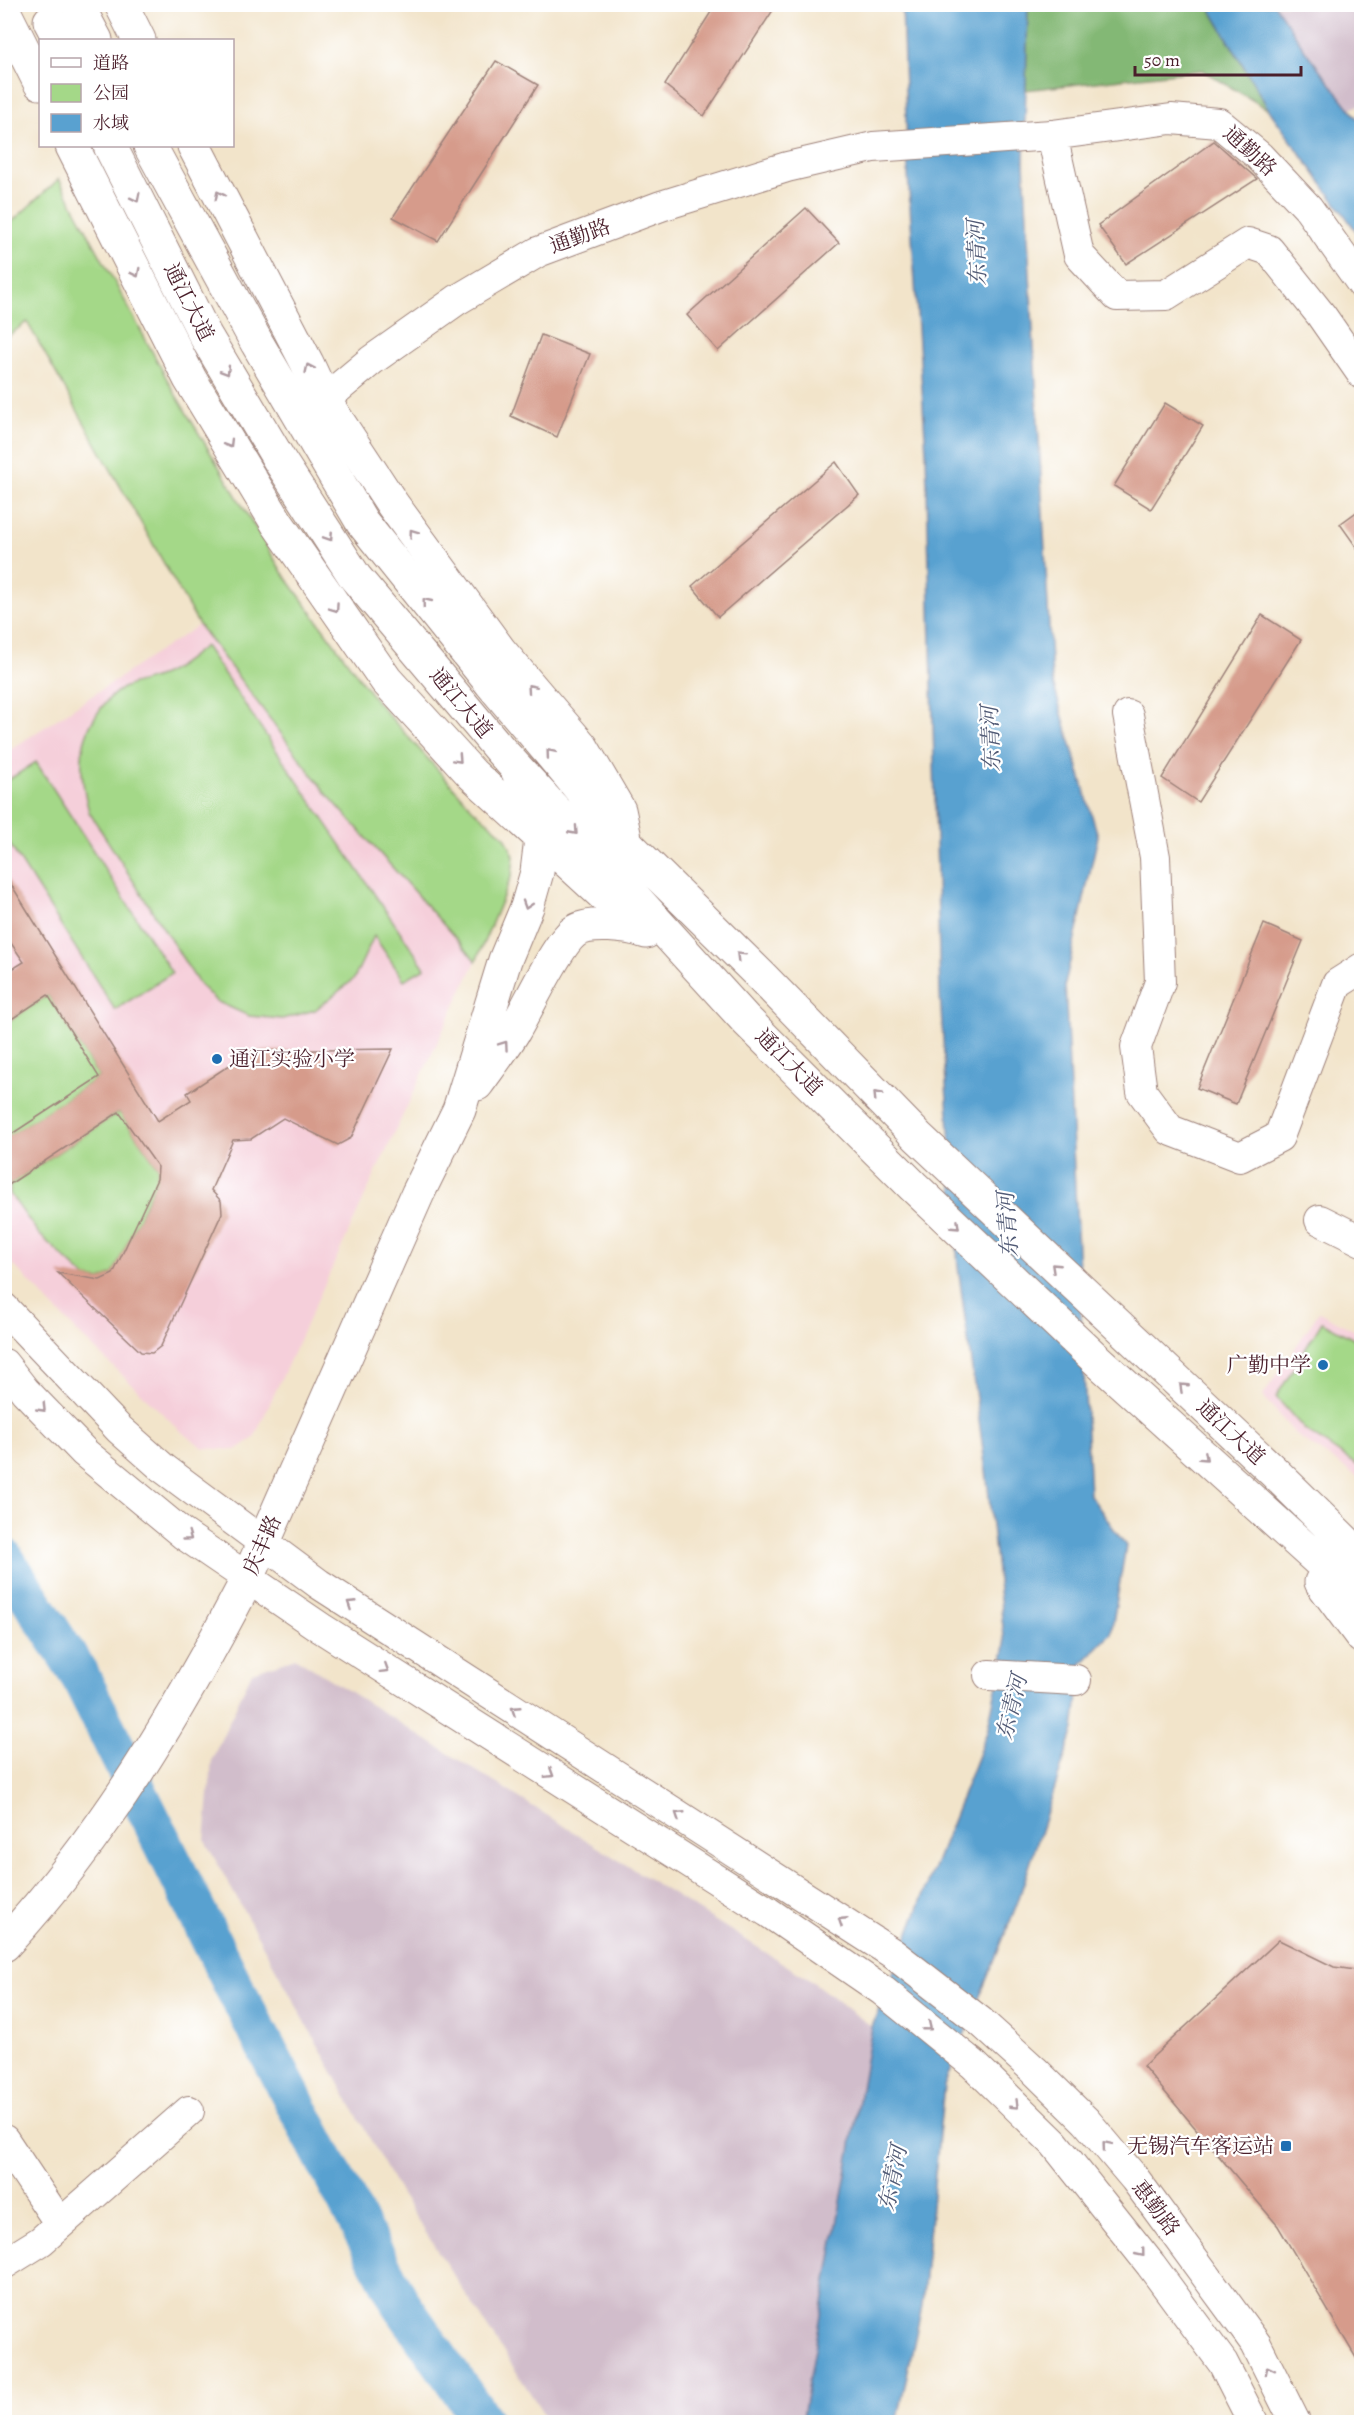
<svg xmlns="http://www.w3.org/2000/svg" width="1366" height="2427" font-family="Alegreya,'Noto Serif SC',serif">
	<rect width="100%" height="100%" fill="#fff"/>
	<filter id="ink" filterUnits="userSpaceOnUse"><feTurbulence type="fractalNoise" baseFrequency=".0167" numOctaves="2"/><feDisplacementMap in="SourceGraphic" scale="12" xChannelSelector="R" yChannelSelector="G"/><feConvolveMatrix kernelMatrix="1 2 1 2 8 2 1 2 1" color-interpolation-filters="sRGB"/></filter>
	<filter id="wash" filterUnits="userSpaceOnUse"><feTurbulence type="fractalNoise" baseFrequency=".008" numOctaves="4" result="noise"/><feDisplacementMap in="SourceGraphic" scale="24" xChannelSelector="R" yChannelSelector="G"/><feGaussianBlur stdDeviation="1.35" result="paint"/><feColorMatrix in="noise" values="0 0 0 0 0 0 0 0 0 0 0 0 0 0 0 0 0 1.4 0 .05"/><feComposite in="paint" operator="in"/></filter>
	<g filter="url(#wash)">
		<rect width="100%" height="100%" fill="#f2e4ca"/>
		<path fill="#f5cfda" d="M 199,625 L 326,793 L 476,961 L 383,1157 L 254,1438 L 236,1450 L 204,1448 L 184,1434 L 81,1336 L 5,1256 L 4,754 Z
			M 1319,1312 L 1361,1334 L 1361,1479 L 1296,1435 L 1263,1396 Z"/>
		<path fill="#d1bdcb" d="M 1275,5 L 1361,5 L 1361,104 L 1351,109 L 1307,53 Z
			M 296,1658 L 813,1982 L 872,2027 L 802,2422 L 549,2422 L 400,2193 L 205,1841 L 212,1759 L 252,1672 Z"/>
		<path fill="#a4d888" stroke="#777c5a" stroke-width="1.5" d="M 59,179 L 174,392 L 282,572 L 377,702 L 472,808 L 505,837 L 514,856 L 512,875 L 476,961 L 326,793 L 199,625 L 27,322 L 5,338 L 5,228 Z
			M 205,646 L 425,968 L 404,980 L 374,936 L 354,979 L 315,1010 L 282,1019 L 249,1016 L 216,1001 L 199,984 L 89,812 C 80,777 76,745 97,714 C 104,703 112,694 123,688 C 137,681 154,680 167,673 C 181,666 193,655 205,646 Z
			M 36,762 L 172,973 L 115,1010 L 5,837 L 5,782 Z
			M 48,995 L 99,1077 L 5,1139 L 5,1024 Z
			M 119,1112 L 158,1167 L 157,1179 L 113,1274 L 100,1280 L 86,1278 L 39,1234 L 10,1194 L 10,1184 Z
			M 1322,1322 L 1361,1343 L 1361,1468 L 1305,1430 L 1276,1397 Z"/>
		<path fill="#83b874" stroke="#666c50" stroke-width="1.5" d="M 1028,5 L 1208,5 L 1269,110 L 1202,70 L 1026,90 Z"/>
		<path fill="#59a1d0" stroke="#52607e" stroke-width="1.5" d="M 902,5 L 1028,5 L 1024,163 L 1052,680 L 1098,836 L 1065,984 L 1090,1495 L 1126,1546 L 1111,1634 L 1082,1663 L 1074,1729 L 1017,1904 L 944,2085 L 922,2306 L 897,2422 L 802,2422 L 872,2027 L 987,1732 L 1005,1646 L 987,1479 L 958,1267 L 940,994 L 926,452 L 908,175 Z
			M 1208,5 L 1275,5 L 1307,53 L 1361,123 L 1361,238 L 1269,110 Z"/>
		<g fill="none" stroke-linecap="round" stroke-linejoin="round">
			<path stroke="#59a1d0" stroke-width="40" d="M 4,1558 L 79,1674 L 235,1989 L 401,2304 L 483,2422"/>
		</g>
		<g id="blocks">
			<path fill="#d69b8b" d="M 716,4 L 777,4 L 704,116 L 665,85 Z
				M 496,61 L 538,85 L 438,241 L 393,217 Z
				M 1214,141 L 1257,179 L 1126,264 L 1098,225 Z
				M 806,208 L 839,243 L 718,351 L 687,315 Z
				M 541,335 L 590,354 L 557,437 L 511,416 Z
				M 1165,403 L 1203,426 L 1151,509 L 1114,486 Z
				M 836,462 L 859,495 L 718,617 L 692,586 Z
				M 1362,508 L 1362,555 L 1340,524 Z
				M 1262,615 L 1301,640 L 1198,802 L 1162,778 Z
				M 4,873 L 158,1121 L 191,1100 L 187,1093 L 251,1051 L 393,1049 L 351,1138 L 338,1145 L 283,1118 L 251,1139 L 233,1140 L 211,1190 L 221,1201 L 222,1213 L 161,1346 L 152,1353 L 141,1352 L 58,1273 L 100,1280 L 113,1274 L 157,1179 L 158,1167 L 119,1112 L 4,1188 L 4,1139 L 99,1077 L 48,995 L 4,1024 L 4,974 L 24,962 L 4,933 Z
				M 1264,924 L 1303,941 L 1236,1104 L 1197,1088 Z
				M 1279,1940 L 1334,1967 L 1362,1971 L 1362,2368 L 1278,2226 L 1143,2066 Z"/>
		</g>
	</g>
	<g filter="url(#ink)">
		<use href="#blocks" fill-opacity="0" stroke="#9e827a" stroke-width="1.5"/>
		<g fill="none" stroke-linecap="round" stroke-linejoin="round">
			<g stroke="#9e827a" stroke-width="32">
				<path id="minor" d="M 1052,135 L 1079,255 L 1117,296 L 1166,295 L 1248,243 L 1269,250 L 1321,315 L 1362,374
					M 324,400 L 372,360 L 457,300 L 538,252 L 661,206 L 787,167 L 873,147 L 1052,135 L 1171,119 L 1219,123 L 1259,156 L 1308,208 L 1362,284
					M 1128,715 L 1155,857 L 1160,982 L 1136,1047 L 1142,1092 L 1170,1130 L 1240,1157 L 1279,1137 L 1337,984 L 1362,968
					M 1320,1220 L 1362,1241
					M 4,1308 L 119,1429 L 163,1468 L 319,1584 L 892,1953 L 981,2022 L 1034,2070 L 1086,2121 L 1135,2179 L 1256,2344 L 1295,2422
					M 4,1364 L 25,1391 L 85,1453 L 183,1534 L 321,1628 L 768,1912 L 883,1991 L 973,2064 L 1054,2143 L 1151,2265 L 1223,2363 L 1253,2422
					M 989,1675 L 1076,1680
					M 4,2140 L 60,2224
					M 4,2264 L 41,2241 L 189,2111"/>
			</g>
			<g stroke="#9e827a" stroke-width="35">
				<path id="major" d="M 121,4 L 139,40
					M 4,11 L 40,83
					M 72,146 L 190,379 L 277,523 L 386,680 L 472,774 L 643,931
					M 194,146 L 307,363 L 324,400 L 393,505 L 500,651 L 582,747 L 619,810 L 626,843
					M 477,1084 C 489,1067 503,1049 514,1031 C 528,1008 555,947 574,932 C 589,921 629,926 646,932
					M 4,1945 C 105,1836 180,1709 248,1578 L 418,1193 L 459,1110 L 505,960 L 527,907 L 537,872 L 541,839 L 533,805 L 517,770"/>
			</g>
			<g stroke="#9e827a" stroke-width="35">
				<path id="highway" d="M 80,10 L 96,40
					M 50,21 L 60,40
					M 110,146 L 205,335 L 280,461 L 355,577 L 501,751 L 746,1020 L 913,1186 L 1098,1361 L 1362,1600
					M 150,146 L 257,343 L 362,522 L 491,683 L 626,843 L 762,977 L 918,1137 L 1274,1472 L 1362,1558
					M 1321,1582 L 1362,1637"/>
			</g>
			<use href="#minor" stroke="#fff" stroke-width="30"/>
			<use href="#major" stroke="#fff" stroke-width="33"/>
			<use href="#highway" stroke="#fff" stroke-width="33"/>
		</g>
		<defs><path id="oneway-chevron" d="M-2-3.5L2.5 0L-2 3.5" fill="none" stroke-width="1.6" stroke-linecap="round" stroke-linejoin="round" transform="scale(1.5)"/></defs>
		<g stroke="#ae9aa0">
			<use href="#oneway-chevron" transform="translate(219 195) rotate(-117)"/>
			<use href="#oneway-chevron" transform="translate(136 198) rotate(63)"/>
			<use href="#oneway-chevron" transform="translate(136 273) rotate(63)"/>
			<use href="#oneway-chevron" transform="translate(309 368) rotate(-115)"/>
			<use href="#oneway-chevron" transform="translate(226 371) rotate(59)"/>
			<use href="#oneway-chevron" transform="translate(229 444) rotate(59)"/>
			<use href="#oneway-chevron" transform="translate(413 533) rotate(-126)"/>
			<use href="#oneway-chevron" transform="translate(329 537) rotate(57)"/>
			<use href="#oneway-chevron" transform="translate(426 602) rotate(-129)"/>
			<use href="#oneway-chevron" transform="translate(335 608) rotate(55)"/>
			<use href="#oneway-chevron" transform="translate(531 688) rotate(-131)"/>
			<use href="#oneway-chevron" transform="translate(550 753) rotate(-130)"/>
			<use href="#oneway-chevron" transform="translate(458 759) rotate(47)"/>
			<use href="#oneway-chevron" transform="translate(574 831) rotate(48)"/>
			<use href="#oneway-chevron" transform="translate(527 905) rotate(108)"/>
			<use href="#oneway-chevron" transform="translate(740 956) rotate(-135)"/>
			<use href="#oneway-chevron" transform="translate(504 1045) rotate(-55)"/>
			<use href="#oneway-chevron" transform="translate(877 1095) rotate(-134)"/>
			<use href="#oneway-chevron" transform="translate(956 1226) rotate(43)"/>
			<use href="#oneway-chevron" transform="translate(1055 1267) rotate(-137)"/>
			<use href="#oneway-chevron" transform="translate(1183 1387) rotate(-137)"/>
			<use href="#oneway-chevron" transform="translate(42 1408) rotate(46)"/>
			<use href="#oneway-chevron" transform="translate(1204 1457) rotate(42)"/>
			<use href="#oneway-chevron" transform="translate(188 1537) rotate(36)"/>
			<use href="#oneway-chevron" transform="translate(351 1604) rotate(-147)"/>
			<use href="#oneway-chevron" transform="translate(385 1669) rotate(32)"/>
			<use href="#oneway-chevron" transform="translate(515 1710) rotate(-147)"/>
			<use href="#oneway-chevron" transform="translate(550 1774) rotate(32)"/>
			<use href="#oneway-chevron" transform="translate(679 1815) rotate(-147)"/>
			<use href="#oneway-chevron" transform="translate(842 1921) rotate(-147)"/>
			<use href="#oneway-chevron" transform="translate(928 2027) rotate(39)"/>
			<use href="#oneway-chevron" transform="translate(1015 2105) rotate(44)"/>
			<use href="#oneway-chevron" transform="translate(1106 2145) rotate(-130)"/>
			<use href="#oneway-chevron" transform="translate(1141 2253) rotate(51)"/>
			<use href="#oneway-chevron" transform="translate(1269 2370) rotate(-117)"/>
		</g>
	</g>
	<g fill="#1f6fb2" stroke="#fff" stroke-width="2">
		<circle cx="217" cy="1059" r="6"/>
		<circle cx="1323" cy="1365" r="6"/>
		<rect x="1280" y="2140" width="12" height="12" rx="3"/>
	</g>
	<g text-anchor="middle" stroke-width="4.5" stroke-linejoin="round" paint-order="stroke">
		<g font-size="21" fill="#4a1f2b" stroke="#fff">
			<text transform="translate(1250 151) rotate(42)" y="7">通勤路</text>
			<text transform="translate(580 236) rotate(-20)" y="7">通勤路</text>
			<text transform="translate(189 302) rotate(63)" y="7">通江大道</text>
			<text transform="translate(461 703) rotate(50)" y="7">通江大道</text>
			<text transform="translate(789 1062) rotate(45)" y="7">通江大道</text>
			<text transform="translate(1231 1432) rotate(43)" y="7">通江大道</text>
			<text transform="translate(262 1545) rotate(-66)" y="7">庆丰路</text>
			<text transform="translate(1156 2208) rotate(53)" y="7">惠勤路</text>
		</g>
		<g font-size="21" fill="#4a1f2b" stroke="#fff" text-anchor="end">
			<text x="229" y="1066" text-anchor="start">通江实验小学</text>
			<text x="1311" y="1372">广勤中学</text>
			<text x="1274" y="2153">无锡汽车客运站</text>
		</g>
		<g font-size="22" font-style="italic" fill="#515a75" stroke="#fff">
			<text transform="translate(976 253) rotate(-92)" y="8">东青河</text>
			<text transform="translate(990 739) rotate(-92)" y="8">东青河</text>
			<text transform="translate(1007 1225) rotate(-94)" y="8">东青河</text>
			<text transform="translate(1011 1707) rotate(-76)" y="8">东青河</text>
			<text transform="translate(892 2178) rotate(-78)" y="8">东青河</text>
		</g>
	</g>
	<rect width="1366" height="2427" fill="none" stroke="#fff" stroke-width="24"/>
	<rect x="39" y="39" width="195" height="108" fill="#ffffff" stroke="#b7a5aa" stroke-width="1.5"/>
	<rect x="51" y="58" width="30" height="9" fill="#ffffff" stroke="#b7a5aa" stroke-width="1.5"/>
	<text x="93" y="69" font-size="18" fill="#4a1f2b">道路</text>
	<rect x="51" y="84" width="30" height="18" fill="#a4d888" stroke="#b7a5aa" stroke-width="1.5"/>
	<text x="93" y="99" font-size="18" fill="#4a1f2b">公园</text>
	<rect x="51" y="114" width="30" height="18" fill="#59a1d0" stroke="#b7a5aa" stroke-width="1.5"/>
	<text x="93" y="129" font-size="18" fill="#4a1f2b">水域</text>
	<path d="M1135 66v9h166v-9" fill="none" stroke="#4a1f2b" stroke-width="3"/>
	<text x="1144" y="66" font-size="18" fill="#4a1f2b" stroke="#ffffff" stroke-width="4.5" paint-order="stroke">50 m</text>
</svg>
